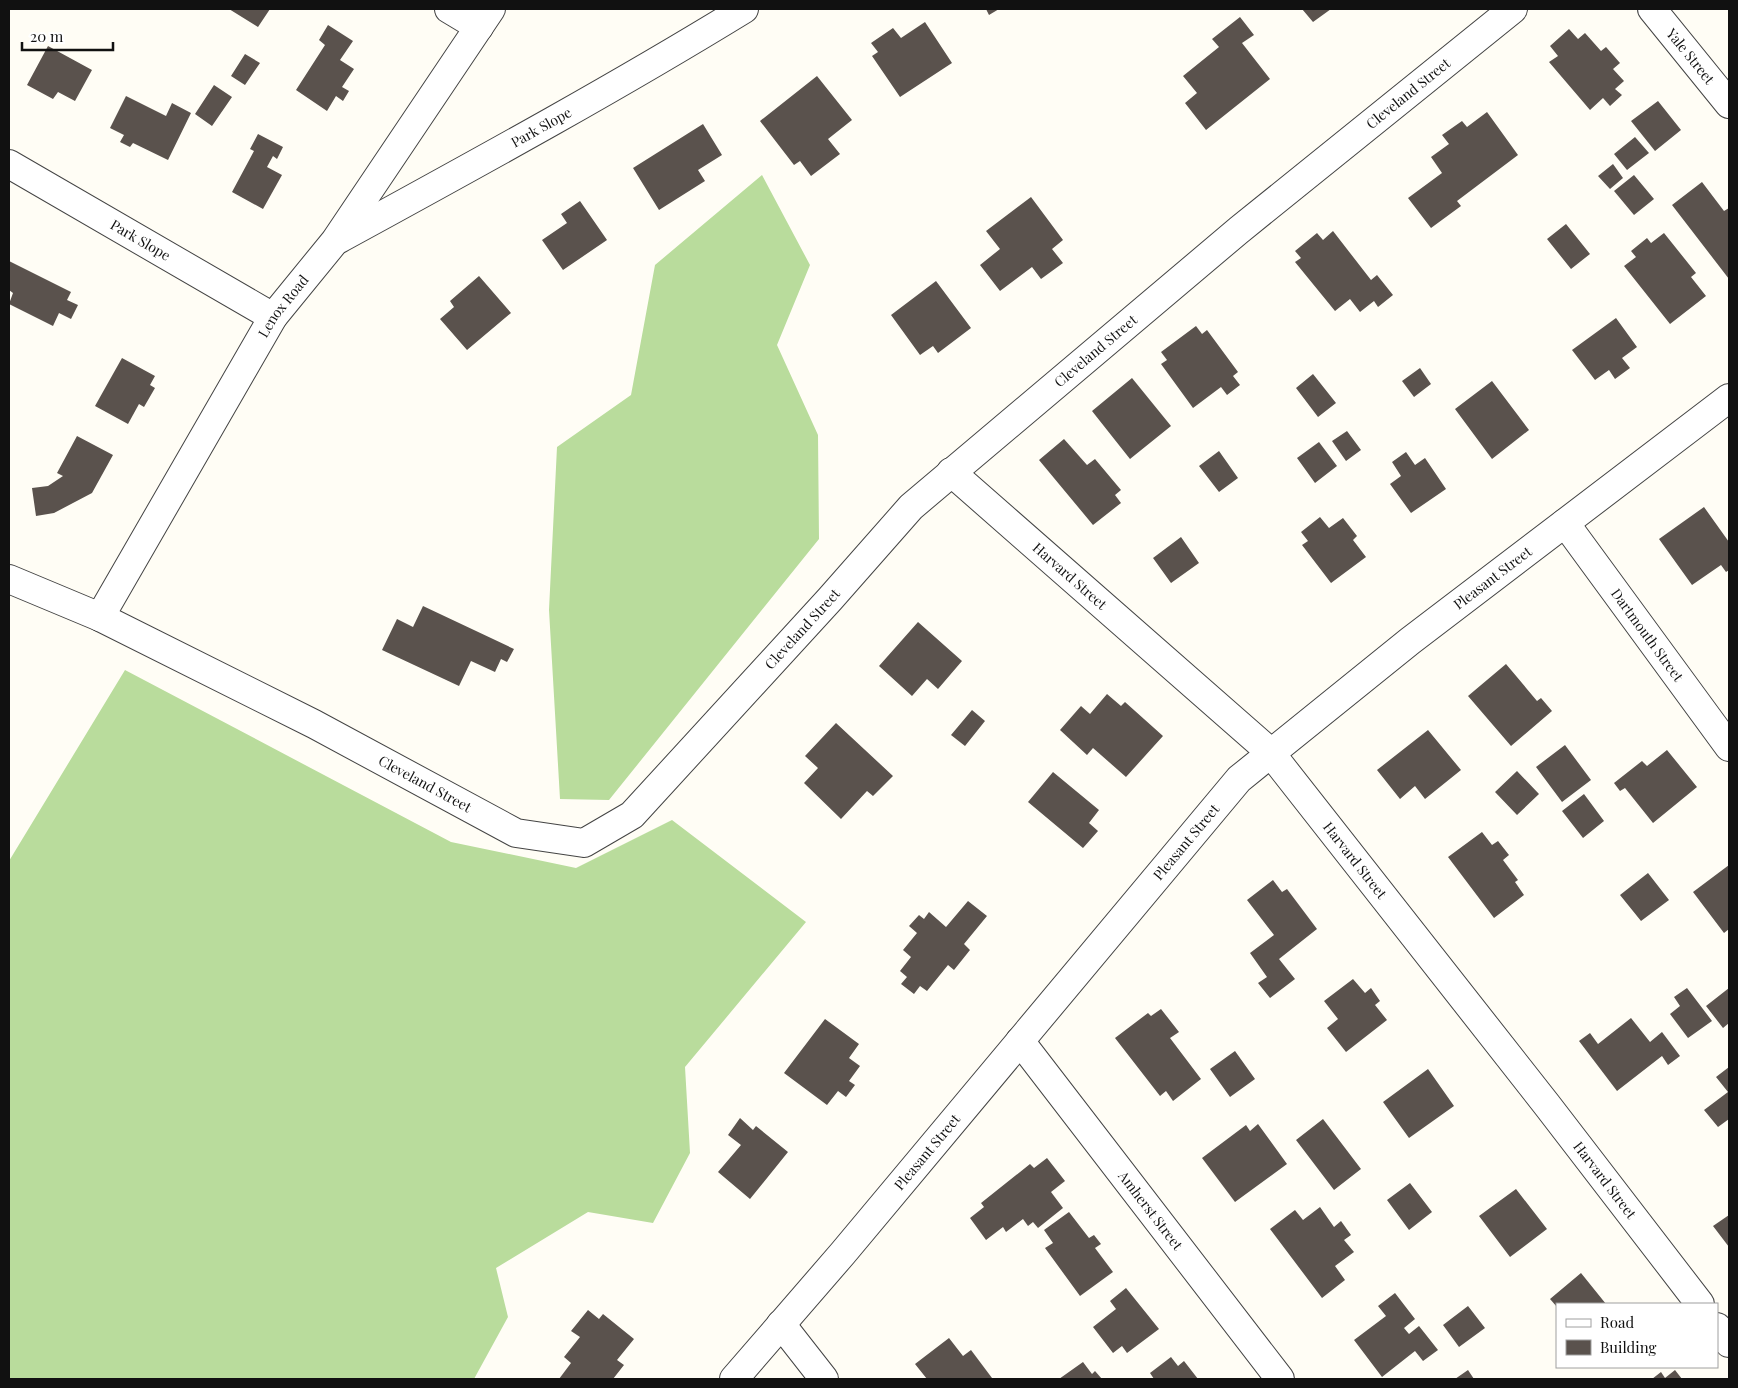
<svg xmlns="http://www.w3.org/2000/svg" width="1738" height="1388" font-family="'Playfair Display',serif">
	<rect width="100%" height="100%" fill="#fffdf5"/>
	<path fill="#b9dc9c" d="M 762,175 L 810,265 L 777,345 L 818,435 L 819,539 L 609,800 L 560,799 L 549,610 L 557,447 L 631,395 L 655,265 Z
		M 125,670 L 451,842 L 576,868 L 672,820 L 806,922 L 685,1067 L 690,1153 L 653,1223 L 588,1212 L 496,1268 L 508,1317 L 474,1379 L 9,1379 L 9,861 Z"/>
	<path fill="#5a524d" d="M 229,9 L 270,9 L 258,27 Z
		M 986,9 L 999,9 L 989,15 Z
		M 1302,9 L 1331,9 L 1313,22 Z
		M 1240,17 L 1254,35 L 1242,43 L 1270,79 L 1206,130 L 1185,103 L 1197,93 L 1183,76 L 1219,47 L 1212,39 Z
		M 925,22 L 952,63 L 900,97 L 872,56 L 878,52 L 871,43 L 893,28 L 901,38 Z
		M 328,25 L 353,41 L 340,60 L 354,69 L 342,87 L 349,91 L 343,101 L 336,96 L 327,111 L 296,90 L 325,45 L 319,40 Z
		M 1569,29 L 1578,39 L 1585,33 L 1601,51 L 1606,47 L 1620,63 L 1613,69 L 1624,81 L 1615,89 L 1622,95 L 1610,106 L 1603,98 L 1590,110 L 1549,62 L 1558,56 L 1550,46 Z
		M 48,46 L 92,70 L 75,101 L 58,92 L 53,99 L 27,85 Z
		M 245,54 L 260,63 L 245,85 L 231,76 Z
		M 817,76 L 852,120 L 828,139 L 840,154 L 811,176 L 800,161 L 794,165 L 760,121 Z
		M 214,85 L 232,97 L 212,126 L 195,114 Z
		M 126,96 L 166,116 L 172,103 L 191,113 L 168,160 L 133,143 L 130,147 L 120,142 L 124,135 L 110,128 Z
		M 1658,101 L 1681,130 L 1655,151 L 1631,121 Z
		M 1487,112 L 1518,155 L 1457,201 L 1461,206 L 1431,228 L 1408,198 L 1442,173 L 1431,157 L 1449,144 L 1442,135 L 1462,121 L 1467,127 Z
		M 703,124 L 722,155 L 698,170 L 705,181 L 659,210 L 633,168 Z
		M 258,134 L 283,147 L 277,159 L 273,156 L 267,167 L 282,175 L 263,209 L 232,192 L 254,151 L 250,149 Z
		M 1635,137 L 1649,153 L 1627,170 L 1614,154 Z
		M 1613,164 L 1623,178 L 1610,189 L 1598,176 Z
		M 1634,175 L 1654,199 L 1634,215 L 1614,191 Z
		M 1702,182 L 1724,211 L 1729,208 L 1729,279 L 1672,205 Z
		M 1031,197 L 1063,240 L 1052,249 L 1063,263 L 1041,279 L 1032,267 L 1000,291 L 980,265 L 1000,249 L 986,231 Z
		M 580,201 L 607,240 L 563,270 L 542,240 L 567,223 L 561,214 Z
		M 1566,224 L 1590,254 L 1571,269 L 1547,239 Z
		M 1333,231 L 1371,280 L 1377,275 L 1393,295 L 1378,307 L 1374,301 L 1360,312 L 1350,299 L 1335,311 L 1295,262 L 1301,258 L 1295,251 L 1317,233 L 1323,240 Z
		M 1664,233 L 1696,273 L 1691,277 L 1706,296 L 1670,324 L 1624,266 L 1636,257 L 1631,251 L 1647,238 L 1651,243 Z
		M 9,261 L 71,292 L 67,300 L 78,305 L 71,319 L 59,313 L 53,326 L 9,304 L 13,293 L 9,290 Z
		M 479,276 L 511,313 L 467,350 L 440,319 L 454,307 L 450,301 Z
		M 936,281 L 971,328 L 938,353 L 933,346 L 920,355 L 891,315 Z
		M 1616,318 L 1637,347 L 1622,358 L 1630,368 L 1615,379 L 1609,370 L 1595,380 L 1572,350 Z
		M 1196,326 L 1202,334 L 1207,330 L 1238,372 L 1233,376 L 1240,385 L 1227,395 L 1221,387 L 1193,408 L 1161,364 L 1167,360 L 1161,352 Z
		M 122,358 L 155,376 L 150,385 L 155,388 L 144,407 L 139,404 L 128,424 L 95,406 Z
		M 1420,368 L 1431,384 L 1414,397 L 1402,381 Z
		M 1313,374 L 1336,403 L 1318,417 L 1296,388 Z
		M 1132,378 L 1171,426 L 1130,459 L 1092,411 Z
		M 1492,381 L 1529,430 L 1492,459 L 1455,409 Z
		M 1347,431 L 1361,450 L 1346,461 L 1332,441 Z
		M 77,436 L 113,455 L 92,493 L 54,513 L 36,516 L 32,488 L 48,486 L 63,476 L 57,473 Z
		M 1064,439 L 1087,465 L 1095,459 L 1121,490 L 1115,495 L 1121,503 L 1093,525 L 1039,460 Z
		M 1319,442 L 1337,466 L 1315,483 L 1297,458 Z
		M 1219,451 L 1238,478 L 1219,492 L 1199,466 Z
		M 1406,452 L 1415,465 L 1425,458 L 1446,489 L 1411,513 L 1390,484 L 1401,476 L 1392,462 Z
		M 1704,507 L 1729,542 L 1729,570 L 1726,572 L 1721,565 L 1692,585 L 1659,539 Z
		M 1320,517 L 1329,528 L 1343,518 L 1357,536 L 1353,540 L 1366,557 L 1331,583 L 1302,545 L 1308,541 L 1301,532 Z
		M 1181,537 L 1199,563 L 1171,583 L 1153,558 Z
		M 423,606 L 514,649 L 507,662 L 501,659 L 495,672 L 471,661 L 459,686 L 382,650 L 397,619 L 413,627 Z
		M 918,622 L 962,661 L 938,689 L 927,679 L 912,696 L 879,666 Z
		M 1506,664 L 1537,701 L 1541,698 L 1552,711 L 1511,746 L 1468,696 Z
		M 1107,694 L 1121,706 L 1125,702 L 1163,736 L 1126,777 L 1093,748 L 1087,755 L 1060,730 L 1081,706 L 1090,714 Z
		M 972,710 L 985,721 L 965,746 L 951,735 Z
		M 836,723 L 893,776 L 873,796 L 867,791 L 841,819 L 804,783 L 818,768 L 805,756 Z
		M 1428,730 L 1461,770 L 1425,799 L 1415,786 L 1400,799 L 1377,770 Z
		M 1565,745 L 1591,780 L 1562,802 L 1536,767 Z
		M 1667,750 L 1697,787 L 1653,823 L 1625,788 L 1620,791 L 1614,783 L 1642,761 L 1647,766 Z
		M 1517,771 L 1539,794 L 1517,815 L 1495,792 Z
		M 1053,772 L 1099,810 L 1089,823 L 1098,831 L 1083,848 L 1028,802 Z
		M 1584,794 L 1604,821 L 1583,838 L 1562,811 Z
		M 1482,832 L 1492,845 L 1498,841 L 1509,855 L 1503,860 L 1518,880 L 1515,882 L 1524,895 L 1494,918 L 1448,857 Z
		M 1729,865 L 1729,929 L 1724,933 L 1693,892 Z
		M 1648,873 L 1669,900 L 1641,921 L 1620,895 Z
		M 1273,880 L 1282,892 L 1287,889 L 1317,929 L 1279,959 L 1295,979 L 1270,998 L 1258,983 L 1267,977 L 1250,953 L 1274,935 L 1247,900 Z
		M 968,901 L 987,916 L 964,944 L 970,950 L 954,970 L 948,965 L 927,991 L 920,986 L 914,994 L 901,984 L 907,977 L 900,971 L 911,957 L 903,950 L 917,933 L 909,926 L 919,915 L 924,919 L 929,912 L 946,927 Z
		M 1353,979 L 1365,993 L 1371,988 L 1380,1001 L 1375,1005 L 1387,1020 L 1346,1052 L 1327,1028 L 1338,1019 L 1324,1001 Z
		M 1687,988 L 1712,1021 L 1688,1038 L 1670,1014 L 1680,1006 L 1674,997 Z
		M 1729,988 L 1729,1023 L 1723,1028 L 1706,1006 Z
		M 1161,1009 L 1179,1032 L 1170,1038 L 1201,1079 L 1173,1101 L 1166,1091 L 1160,1096 L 1115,1038 L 1148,1013 L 1151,1016 Z
		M 1631,1018 L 1650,1042 L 1662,1032 L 1680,1056 L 1668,1065 L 1662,1056 L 1617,1091 L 1579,1041 L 1590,1033 L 1598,1044 Z
		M 825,1019 L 859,1044 L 849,1058 L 860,1066 L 849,1081 L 855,1085 L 846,1097 L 838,1091 L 827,1105 L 784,1073 Z
		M 1235,1051 L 1255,1079 L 1230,1097 L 1210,1069 Z
		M 1729,1067 L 1729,1119 L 1718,1127 L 1704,1110 L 1728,1092 L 1716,1077 Z
		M 1428,1069 L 1454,1106 L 1409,1138 L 1383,1102 Z
		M 740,1118 L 753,1130 L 756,1126 L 788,1152 L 750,1199 L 718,1172 L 741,1145 L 728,1135 Z
		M 1323,1119 L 1361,1169 L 1334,1190 L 1296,1140 Z
		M 1258,1124 L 1287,1164 L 1235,1202 L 1202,1158 L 1246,1125 L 1250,1131 Z
		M 1047,1158 L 1065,1181 L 1051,1192 L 1063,1208 L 1038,1228 L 1033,1222 L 1028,1226 L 1023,1219 L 1006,1232 L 1003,1227 L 986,1240 L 970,1218 L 984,1207 L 981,1203 L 1030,1164 L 1034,1168 Z
		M 1410,1183 L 1432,1212 L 1409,1230 L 1387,1200 Z
		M 1516,1189 L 1547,1229 L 1510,1257 L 1479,1216 Z
		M 1320,1207 L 1334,1227 L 1341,1221 L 1351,1235 L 1344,1240 L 1354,1252 L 1335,1266 L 1345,1280 L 1322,1298 L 1270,1229 L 1295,1210 L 1303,1220 Z
		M 1069,1212 L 1089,1238 L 1094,1235 L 1101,1244 L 1095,1248 L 1113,1272 L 1080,1296 L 1045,1248 L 1053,1243 L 1044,1230 Z
		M 1729,1215 L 1729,1247 L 1713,1226 Z
		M 1581,1273 L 1606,1304 L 1557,1304 L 1557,1307 L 1550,1299 Z
		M 1126,1288 L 1159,1329 L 1127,1353 L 1122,1346 L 1113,1353 L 1093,1327 L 1116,1309 L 1110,1301 Z
		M 1395,1293 L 1415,1319 L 1404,1328 L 1409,1334 L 1419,1326 L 1438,1350 L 1423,1361 L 1415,1351 L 1382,1377 L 1354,1340 L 1386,1316 L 1378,1306 Z
		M 1468,1306 L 1485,1328 L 1459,1347 L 1443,1325 Z
		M 588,1310 L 599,1319 L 603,1314 L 634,1339 L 617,1360 L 624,1365 L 613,1379 L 559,1379 L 571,1363 L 564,1357 L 580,1337 L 571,1331 Z
		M 949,1338 L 963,1356 L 971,1350 L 992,1378 L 927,1379 L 915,1364 Z
		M 1171,1357 L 1178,1366 L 1184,1361 L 1198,1379 L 1154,1379 L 1150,1373 Z
		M 1083,1362 L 1092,1374 L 1095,1371 L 1102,1379 L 1059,1379 Z
		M 1468,1370 L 1474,1379 L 1455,1379 Z
		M 1675,1370 L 1682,1379 L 1652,1379 L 1661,1372 L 1665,1378 Z"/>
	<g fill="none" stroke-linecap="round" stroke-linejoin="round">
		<g stroke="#444" stroke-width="30">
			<g id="minor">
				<path d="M 449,9 L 479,27"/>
				<path id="s1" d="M 1652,9 L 1729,104"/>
				<path id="s2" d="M 9,164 L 273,317"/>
				<path id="s3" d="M 339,239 C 476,164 612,90 744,9"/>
				<path id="s4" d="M 951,472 L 1269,751 L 1547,1105 L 1700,1304"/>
				<path id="s5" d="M 1565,523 L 1729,747"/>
				<path id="s6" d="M 9,579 L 100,617 L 314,724 L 516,833 L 584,843 L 632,815 L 830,599 L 911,507 L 1239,230 L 1513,9"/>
				<path id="s7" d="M 100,617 L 273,317 L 335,241 L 491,9"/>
				<path id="s8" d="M 1020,1041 L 1280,1379"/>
				<path d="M 781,1324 L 824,1379"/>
				<path d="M 1717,1327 L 1729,1343"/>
			</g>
		</g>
		<g stroke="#444" stroke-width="30">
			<g id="tertiary">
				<path id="s9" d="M 734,1379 L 843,1253 L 1239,779 L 1410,641 L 1729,398"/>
			</g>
		</g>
		<use href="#minor" stroke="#fff" stroke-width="28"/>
		<use href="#tertiary" stroke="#fff" stroke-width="28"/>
	</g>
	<g text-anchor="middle" stroke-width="5" stroke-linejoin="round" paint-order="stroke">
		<g font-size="14" fill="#111" stroke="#fff">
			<text dy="5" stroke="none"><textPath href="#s1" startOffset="61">Yale Street</textPath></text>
			<text dy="5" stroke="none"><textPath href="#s6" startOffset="1754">Cleveland Street</textPath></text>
			<text dy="5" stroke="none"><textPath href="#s3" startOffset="231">Park Slope</textPath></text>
			<text dy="5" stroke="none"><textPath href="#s2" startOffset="152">Park Slope</textPath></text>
			<text dy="5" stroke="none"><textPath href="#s7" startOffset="361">Lenox Road</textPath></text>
			<text dy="5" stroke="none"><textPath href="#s6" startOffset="1349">Cleveland Street</textPath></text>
			<text dy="5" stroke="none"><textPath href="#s4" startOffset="158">Harvard Street</textPath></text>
			<text dy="5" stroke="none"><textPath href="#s9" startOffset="1108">Pleasant Street</textPath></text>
			<text dy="5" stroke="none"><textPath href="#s6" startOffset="944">Cleveland Street</textPath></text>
			<text dy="5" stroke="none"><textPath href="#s5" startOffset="139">Dartmouth Street</textPath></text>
			<text dy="5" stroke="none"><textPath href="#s6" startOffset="464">Cleveland Street</textPath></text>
			<text dy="5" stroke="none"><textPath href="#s9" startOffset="702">Pleasant Street</textPath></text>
			<text dy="5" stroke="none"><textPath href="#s4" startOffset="562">Harvard Street</textPath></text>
			<text dy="5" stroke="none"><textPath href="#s9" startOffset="298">Pleasant Street</textPath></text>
			<text dy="5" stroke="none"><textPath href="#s4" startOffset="968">Harvard Street</textPath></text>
			<text dy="5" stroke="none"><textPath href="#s8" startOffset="214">Amherst Street</textPath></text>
		</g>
	</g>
	<rect width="1738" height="1388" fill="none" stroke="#111111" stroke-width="20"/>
	<rect x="1556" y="1303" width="162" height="65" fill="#ffffff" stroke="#a0a0a0"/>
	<rect x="1566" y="1319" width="25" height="8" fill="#ffffff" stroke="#a0a0a0"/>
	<text x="1600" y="1328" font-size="15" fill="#111111">Road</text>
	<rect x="1566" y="1340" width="25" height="15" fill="#5a524d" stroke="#a0a0a0"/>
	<text x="1600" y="1353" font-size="15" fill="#111111">Building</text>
	<path d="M22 42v8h91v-8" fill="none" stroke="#111111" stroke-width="2.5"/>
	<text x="30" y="42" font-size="15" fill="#111111" stroke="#ffffff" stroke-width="4" paint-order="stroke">20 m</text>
</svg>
